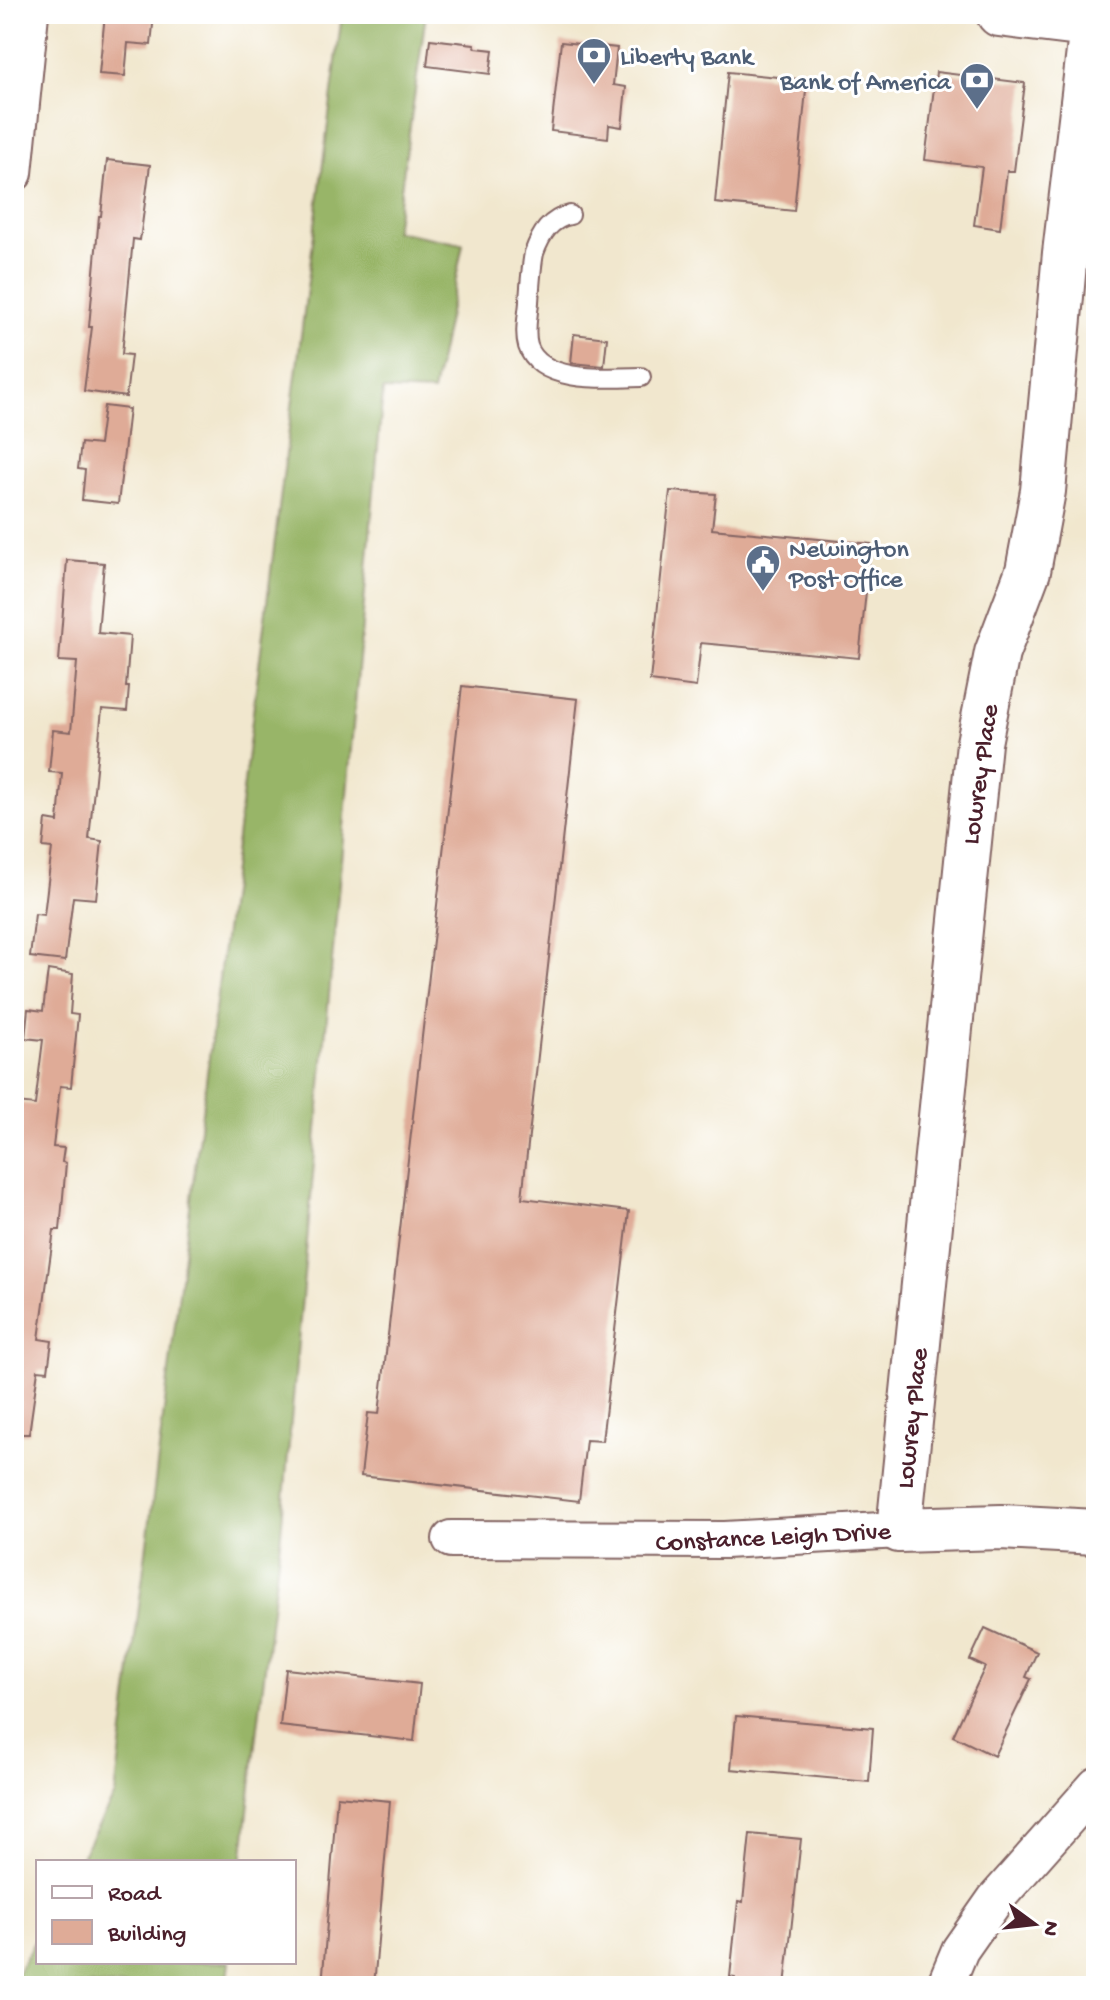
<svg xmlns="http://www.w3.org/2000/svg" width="1110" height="2000" font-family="'Gochi Hand',sans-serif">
	<rect width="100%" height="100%" fill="#fff"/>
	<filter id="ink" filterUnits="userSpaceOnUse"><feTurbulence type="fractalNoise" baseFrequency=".0125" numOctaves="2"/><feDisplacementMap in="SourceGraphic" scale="16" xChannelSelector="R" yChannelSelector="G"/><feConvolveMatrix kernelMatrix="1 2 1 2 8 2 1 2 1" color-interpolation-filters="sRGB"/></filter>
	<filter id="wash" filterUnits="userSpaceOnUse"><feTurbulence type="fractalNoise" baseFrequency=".006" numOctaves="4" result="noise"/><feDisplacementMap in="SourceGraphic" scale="32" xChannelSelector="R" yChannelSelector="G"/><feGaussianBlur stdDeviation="1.8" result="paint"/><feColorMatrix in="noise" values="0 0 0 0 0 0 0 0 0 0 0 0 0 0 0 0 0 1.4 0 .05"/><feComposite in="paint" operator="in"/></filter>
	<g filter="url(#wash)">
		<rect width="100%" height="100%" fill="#f1e7ce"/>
		<path fill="#98b567" stroke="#716a49" stroke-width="2" d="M 342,14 L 426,14 L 395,231 L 463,244 L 433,392 L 383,390 L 281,1533 L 242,1862 L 78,1862 L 115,1795 Z
			M 38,1935 L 38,1962 L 230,1962 L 227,1986 L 14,1986 L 14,1979 Z"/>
		<g id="blocks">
			<path fill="#dfab97" d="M 105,14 L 154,14 L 151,45 L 128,43 L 125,76 L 99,74 Z
				M 430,39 L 474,44 L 476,48 L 493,50 L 490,74 L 427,66 Z
				M 561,42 L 617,48 L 613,85 L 626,87 L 622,127 L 609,125 L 608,138 L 551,131 Z
				M 728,72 L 807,80 L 794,211 L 715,203 Z
				M 936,72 L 1025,83 L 1014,171 L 1007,171 L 1000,229 L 974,225 L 982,167 L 925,160 Z
				M 107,160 L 150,165 L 140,240 L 133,239 L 122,354 L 131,355 L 126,397 L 84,391 L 92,327 L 89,327 L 99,216 L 101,216 Z
				M 574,334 L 607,338 L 604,366 L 571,363 Z
				M 104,406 L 129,409 L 118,504 L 82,500 L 85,470 L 78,469 L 81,443 L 99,445 Z
				M 670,491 L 716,494 L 712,529 L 871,544 L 859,658 L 701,643 L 696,687 L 650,681 Z
				M 67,560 L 104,563 L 98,633 L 130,636 L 126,687 L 129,687 L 127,711 L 102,709 L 89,839 L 102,841 L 96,899 L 73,897 L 65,961 L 30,957 L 35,914 L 44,915 L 52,848 L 43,847 L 46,820 L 58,822 L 62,773 L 49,772 L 53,730 L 71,732 L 77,662 L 59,661 Z
				M 462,686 L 578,699 L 522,1198 L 629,1211 L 602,1441 L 586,1440 L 579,1501 L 361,1476 L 368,1413 L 379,1414 Z
				M 48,970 L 73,974 L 70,1014 L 78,1015 L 71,1087 L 60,1086 L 53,1147 L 64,1148 L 62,1162 L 66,1163 L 60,1230 L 54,1230 L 39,1339 L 52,1341 L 48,1371 L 38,1370 L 29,1434 L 14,1434 L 14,1288 L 20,1232 L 14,1232 L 14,1173 L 19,1132 L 14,1129 L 17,1103 L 35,1105 L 43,1040 L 25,1038 L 28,1009 L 43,1011 Z
				M 985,1628 L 1037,1652 L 1026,1677 L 1031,1679 L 994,1756 L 953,1736 L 985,1667 L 970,1660 Z
				M 286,1669 L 420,1684 L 414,1741 L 280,1726 Z
				M 736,1716 L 873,1728 L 869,1782 L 731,1769 Z
				M 337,1796 L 390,1801 L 374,1986 L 322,1986 Z
				M 750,1834 L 801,1839 L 785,1986 L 734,1986 L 735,1978 L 730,1977 L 738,1901 L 743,1902 Z"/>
		</g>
	</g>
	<g filter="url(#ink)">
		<use href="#blocks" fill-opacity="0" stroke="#846564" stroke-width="2"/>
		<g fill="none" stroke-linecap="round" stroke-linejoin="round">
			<g stroke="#846564" stroke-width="22">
				<path id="lane" d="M 570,215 C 550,219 541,234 534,253 C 531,269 530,286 529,302 C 528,316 524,332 528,346 C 540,384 609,378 641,377"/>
			</g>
			<g stroke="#846564" stroke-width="40">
				<path id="street" d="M 14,173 L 30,14
					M 451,1539 L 725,1540 L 899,1530
					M 945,1986 L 960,1950 L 995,1900 L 1096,1786"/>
			</g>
			<g stroke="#846564" stroke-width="48">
				<path id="secondary" d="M 999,14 L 1096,26
					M 1092,26 L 1065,253 L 1043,491 L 1028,571 L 997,653 L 979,743 L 899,1530 L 1001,1527 L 1096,1532"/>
			</g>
			<use href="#lane" stroke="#fff" stroke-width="18"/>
			<use href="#street" stroke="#fff" stroke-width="36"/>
			<use href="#secondary" stroke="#fff" stroke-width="44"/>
		</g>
	</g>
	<defs>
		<g id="bank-pin" transform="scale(1.8)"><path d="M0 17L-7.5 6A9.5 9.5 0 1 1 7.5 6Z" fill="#5c6f8a" stroke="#fff"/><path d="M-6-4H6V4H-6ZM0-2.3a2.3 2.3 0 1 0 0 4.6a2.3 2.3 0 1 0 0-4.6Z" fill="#fff"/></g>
		<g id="civic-pin" transform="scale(1.8)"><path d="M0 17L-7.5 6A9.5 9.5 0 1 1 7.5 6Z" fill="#5c6f8a" stroke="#fff"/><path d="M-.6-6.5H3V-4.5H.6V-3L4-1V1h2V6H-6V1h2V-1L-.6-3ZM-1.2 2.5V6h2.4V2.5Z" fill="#fff"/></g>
	</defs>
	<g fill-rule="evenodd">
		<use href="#bank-pin" x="594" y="55"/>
		<use href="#bank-pin" x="977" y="80"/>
		<use href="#civic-pin" x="763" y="562"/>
	</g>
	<g text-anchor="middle" stroke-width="6" stroke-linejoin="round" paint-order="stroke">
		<g font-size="26" fill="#4e5e75" stroke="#fff" text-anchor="start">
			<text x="620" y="64">Liberty Bank</text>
			<text x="951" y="89" text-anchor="end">Bank of America</text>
			<text x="789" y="556">Newington<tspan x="789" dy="30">Post Office</tspan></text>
		</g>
		<g font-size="26" fill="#4a1f2b" stroke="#fff">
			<text transform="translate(978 774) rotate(-82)" y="9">Lowrey Place</text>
			<text transform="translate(910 1418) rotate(-84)" y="9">Lowrey Place</text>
			<text transform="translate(773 1535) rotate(-3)" y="9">Constance Leigh Drive</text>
		</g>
	</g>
	<rect width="1110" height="2000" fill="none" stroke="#fff" stroke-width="48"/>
	<rect x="36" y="1860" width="260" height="104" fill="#ffffff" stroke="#b7a5aa" stroke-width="2"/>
	<rect x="52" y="1886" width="40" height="12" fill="#ffffff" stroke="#b7a5aa" stroke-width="2"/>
	<text x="108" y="1900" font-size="24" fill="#4a1f2b">Road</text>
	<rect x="52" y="1920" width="40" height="24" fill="#dfab97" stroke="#b7a5aa" stroke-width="2"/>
	<text x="108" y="1940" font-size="24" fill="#4a1f2b">Building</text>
	<g transform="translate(1034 1924) rotate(105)" stroke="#ffffff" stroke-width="6" paint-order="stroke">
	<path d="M0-6L14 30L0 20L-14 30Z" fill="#4a1f2b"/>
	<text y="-12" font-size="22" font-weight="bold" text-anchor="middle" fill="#4a1f2b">N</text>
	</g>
</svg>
